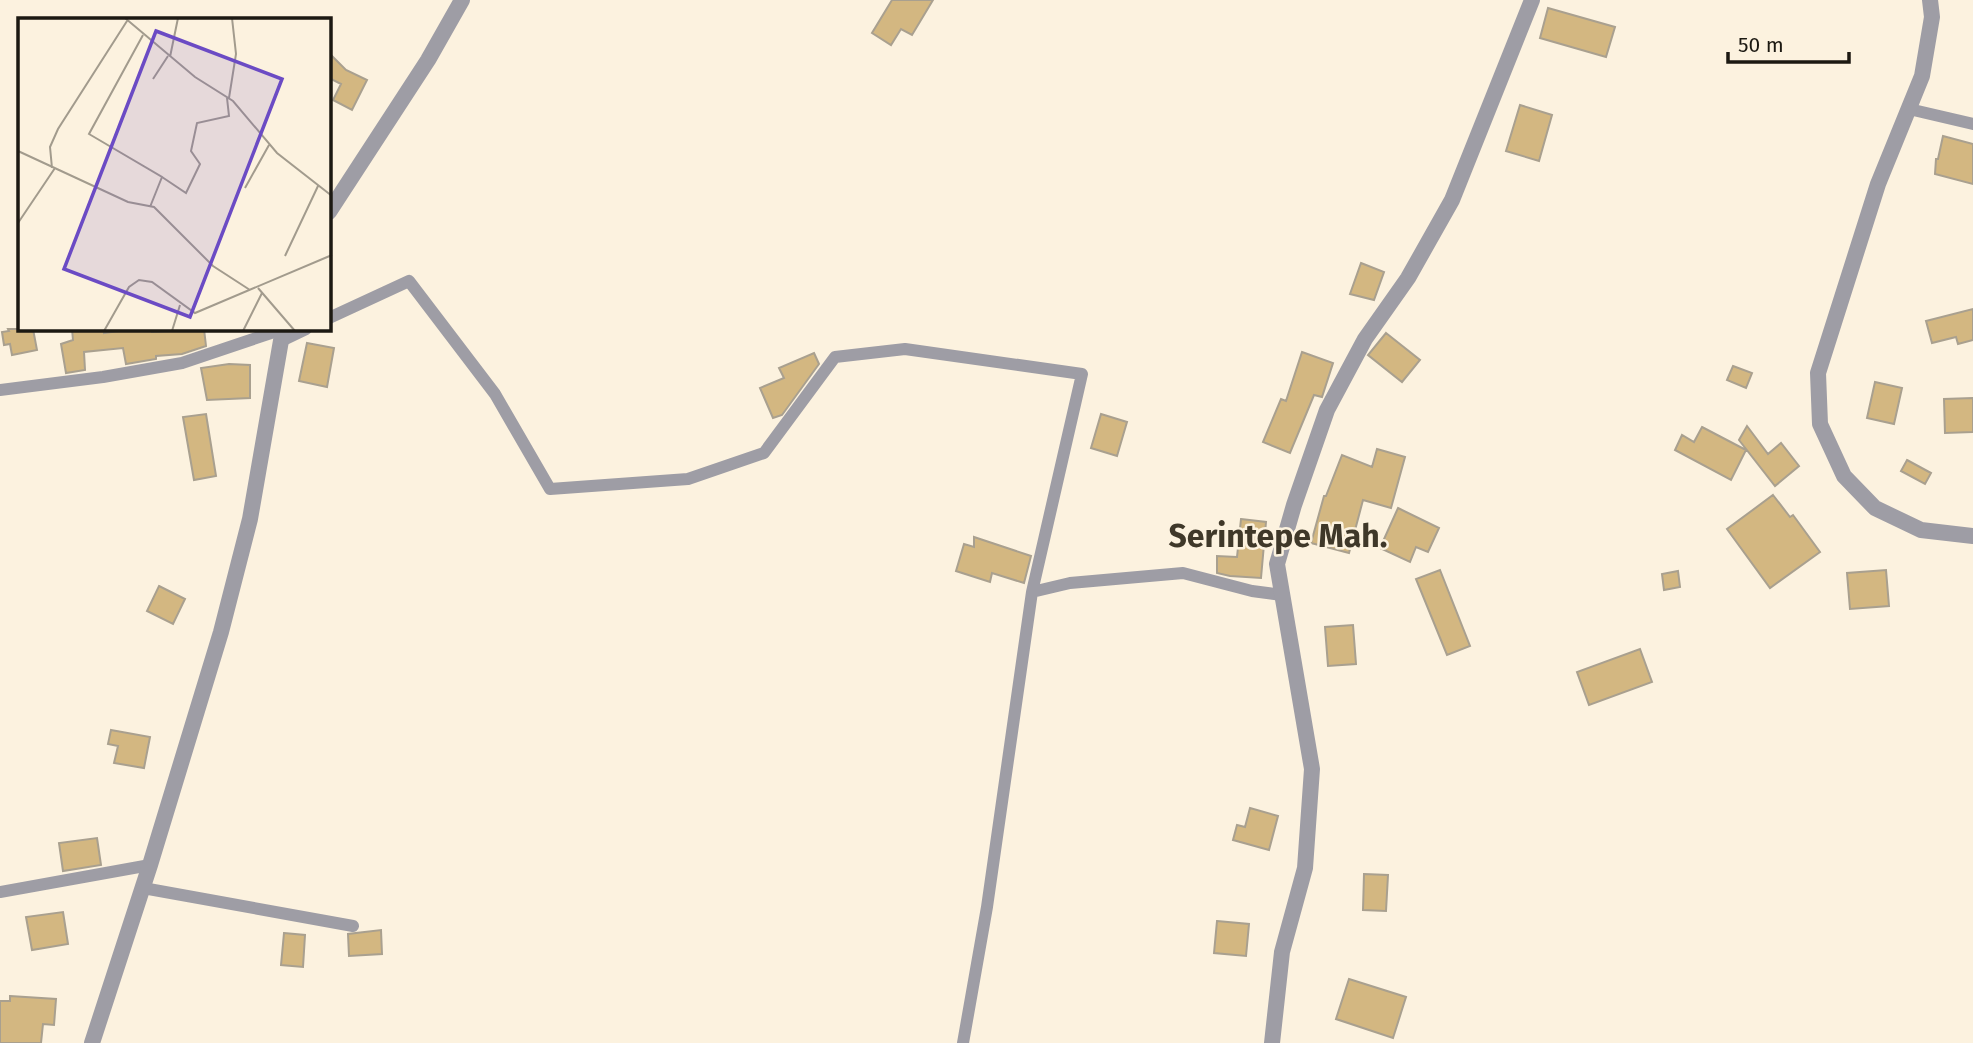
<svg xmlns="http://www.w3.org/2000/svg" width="1973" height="1043" font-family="'Fira Sans',sans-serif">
	<rect width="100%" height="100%" fill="#fcf2df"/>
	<path fill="#d3b781" stroke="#a9a08f" stroke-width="2" d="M 892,0 L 933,0 L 912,35 L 901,29 L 891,45 L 872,33 Z
		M 1548,8 L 1615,27 L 1606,57 L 1540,38 Z
		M 329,53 L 346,70 L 367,80 L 352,110 L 333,100 L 341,84 L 329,78 Z
		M 1520,105 L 1552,115 L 1539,161 L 1506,151 Z
		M 1943,136 L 1973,144 L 1973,184 L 1935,174 L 1936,159 L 1938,159 Z
		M 1361,263 L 1384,272 L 1374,300 L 1350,294 Z
		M 1973,309 L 1973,340 L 1958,344 L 1956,337 L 1932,343 L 1926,321 Z
		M 8,329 L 33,329 L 37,350 L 12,355 L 10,344 L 4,345 L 2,332 L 9,331 Z
		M 72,329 L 104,329 L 104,333 L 132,329 L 152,329 L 152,332 L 204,329 L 206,346 L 182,354 L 156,356 L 156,359 L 126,364 L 123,348 L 84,352 L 85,370 L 66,373 L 61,344 L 73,340 Z
		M 1386,333 L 1420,360 L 1402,382 L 1368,355 Z
		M 307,343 L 334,348 L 327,387 L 299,381 Z
		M 1302,352 L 1333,363 L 1322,397 L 1314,395 L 1290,453 L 1263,442 L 1281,399 L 1286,401 Z
		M 814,353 L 819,364 L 782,415 L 773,418 L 760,388 L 784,378 L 779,368 Z
		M 229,364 L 250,365 L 250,398 L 207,400 L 201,368 Z
		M 1733,366 L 1752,373 L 1746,388 L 1727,380 Z
		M 1875,382 L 1902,388 L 1894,424 L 1867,418 Z
		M 1973,398 L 1973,432 L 1945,433 L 1944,399 Z
		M 206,414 L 216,476 L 194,480 L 183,417 Z
		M 1101,414 L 1127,422 L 1117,456 L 1091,448 Z
		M 1747,426 L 1768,454 L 1781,443 L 1799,466 L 1775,486 L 1739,440 Z
		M 1702,427 L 1746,450 L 1731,480 L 1675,450 L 1682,435 L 1694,442 Z
		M 1377,449 L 1405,457 L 1391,508 L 1363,500 L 1349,553 L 1311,543 L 1324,496 L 1326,496 L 1342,455 L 1372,467 Z
		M 1907,460 L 1931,473 L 1925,484 L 1901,471 Z
		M 1773,495 L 1790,517 L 1793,515 L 1820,552 L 1770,588 L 1727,529 Z
		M 1398,508 L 1439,528 L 1428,552 L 1416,547 L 1410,562 L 1380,548 Z
		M 1241,519 L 1266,522 L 1261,578 L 1230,576 L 1217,573 L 1217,556 L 1237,557 Z
		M 974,537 L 1031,556 L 1024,583 L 992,573 L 990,582 L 956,571 L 964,544 L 974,547 Z
		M 1440,570 L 1470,646 L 1447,655 L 1416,579 Z
		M 1886,570 L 1889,606 L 1850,609 L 1847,573 Z
		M 1678,571 L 1680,587 L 1664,590 L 1662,574 Z
		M 159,586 L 185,599 L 173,624 L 147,611 Z
		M 1353,625 L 1356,664 L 1328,666 L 1325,627 Z
		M 1640,649 L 1652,682 L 1589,705 L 1577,672 Z
		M 111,730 L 150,737 L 144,768 L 114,763 L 118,746 L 108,744 Z
		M 1250,808 L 1278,816 L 1269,850 L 1233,840 L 1237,825 L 1245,827 Z
		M 97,838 L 101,865 L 63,871 L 59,843 Z
		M 1364,874 L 1388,875 L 1386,911 L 1363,910 Z
		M 63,912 L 68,944 L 32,950 L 26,917 Z
		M 1217,921 L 1249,924 L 1246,956 L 1214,953 Z
		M 381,930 L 382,954 L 349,956 L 348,934 Z
		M 284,933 L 305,935 L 303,967 L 281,965 Z
		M 1349,979 L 1406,997 L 1393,1038 L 1336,1019 Z
		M 10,996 L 56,999 L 54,1025 L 43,1024 L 41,1043 L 0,1043 L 0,1001 L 10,1001 Z"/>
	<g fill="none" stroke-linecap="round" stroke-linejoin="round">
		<path stroke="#9e9da5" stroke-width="12" d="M 1909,109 L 1973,124
			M 329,318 L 409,281 L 495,394 L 550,489 L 688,479 L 764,453 L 835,357 L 905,349 L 1082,374 L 1032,592
			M 281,341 L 306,329
			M 0,390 L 103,377 L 182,363 L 283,329
			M 143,888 L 353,926
			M 0,892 L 150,865
			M 963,1043 L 987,907 L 1032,592 L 1070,583 L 1183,573 L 1252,591 L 1282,595"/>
		<path stroke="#9e9da5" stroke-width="16" d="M 1930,0 L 1932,17 L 1922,76 L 1878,184 L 1818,373 L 1820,424 L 1844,476 L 1875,508 L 1921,530 L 1973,536
			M 329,212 L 428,60 L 462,0
			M 92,1043 L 150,865 L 221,632 L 250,519 L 283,329
			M 1272,1043 L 1282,952 L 1305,868 L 1312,769 L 1277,564 L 1294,505 L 1327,410 L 1365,339 L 1408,278 L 1452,200 L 1532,0"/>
	</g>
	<g text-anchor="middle" stroke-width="5" stroke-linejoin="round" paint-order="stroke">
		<g font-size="32" font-weight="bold" fill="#3f3829" stroke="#fcf2df">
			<text x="1278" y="547">Serintepe Mah.</text>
		</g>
	</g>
	<g transform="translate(18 18)">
		<rect width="313" height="313" fill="#fcf2df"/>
		<path fill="none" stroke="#a29b8d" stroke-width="2" d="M 107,0 L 177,59 L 215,83 L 259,135 L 314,178M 125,17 L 71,116 L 144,159 L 132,189M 152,39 L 160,0M 135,61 L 150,38M 211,80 L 218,36 L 214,0M 0,133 L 110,184 L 136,189 L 195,248 L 232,272M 34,150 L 32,129 L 40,111 L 109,3M 144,159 L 168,175 L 182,146 L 173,133 L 179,105 L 211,98 L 209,80M 227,170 L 251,127M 0,205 L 37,150M 267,238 L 300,168M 240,270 L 277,313M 86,313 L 111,269 L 121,262 L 134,264 L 177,295 L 314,237M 154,313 L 162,287M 225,313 L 244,275"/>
		<path fill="#6b4bc4" fill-opacity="0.15" stroke="#6b4bc4" stroke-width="3.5" d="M 138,13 L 264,61 L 172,299 L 46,251 Z"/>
		<rect width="313" height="313" fill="none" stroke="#1c1912" stroke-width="3.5"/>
	</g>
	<path d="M1728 52v10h121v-10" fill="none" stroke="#1c1912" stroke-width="3.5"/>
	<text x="1738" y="52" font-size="21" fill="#1c1912" stroke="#fcf2df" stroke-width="5" paint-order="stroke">50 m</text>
</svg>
